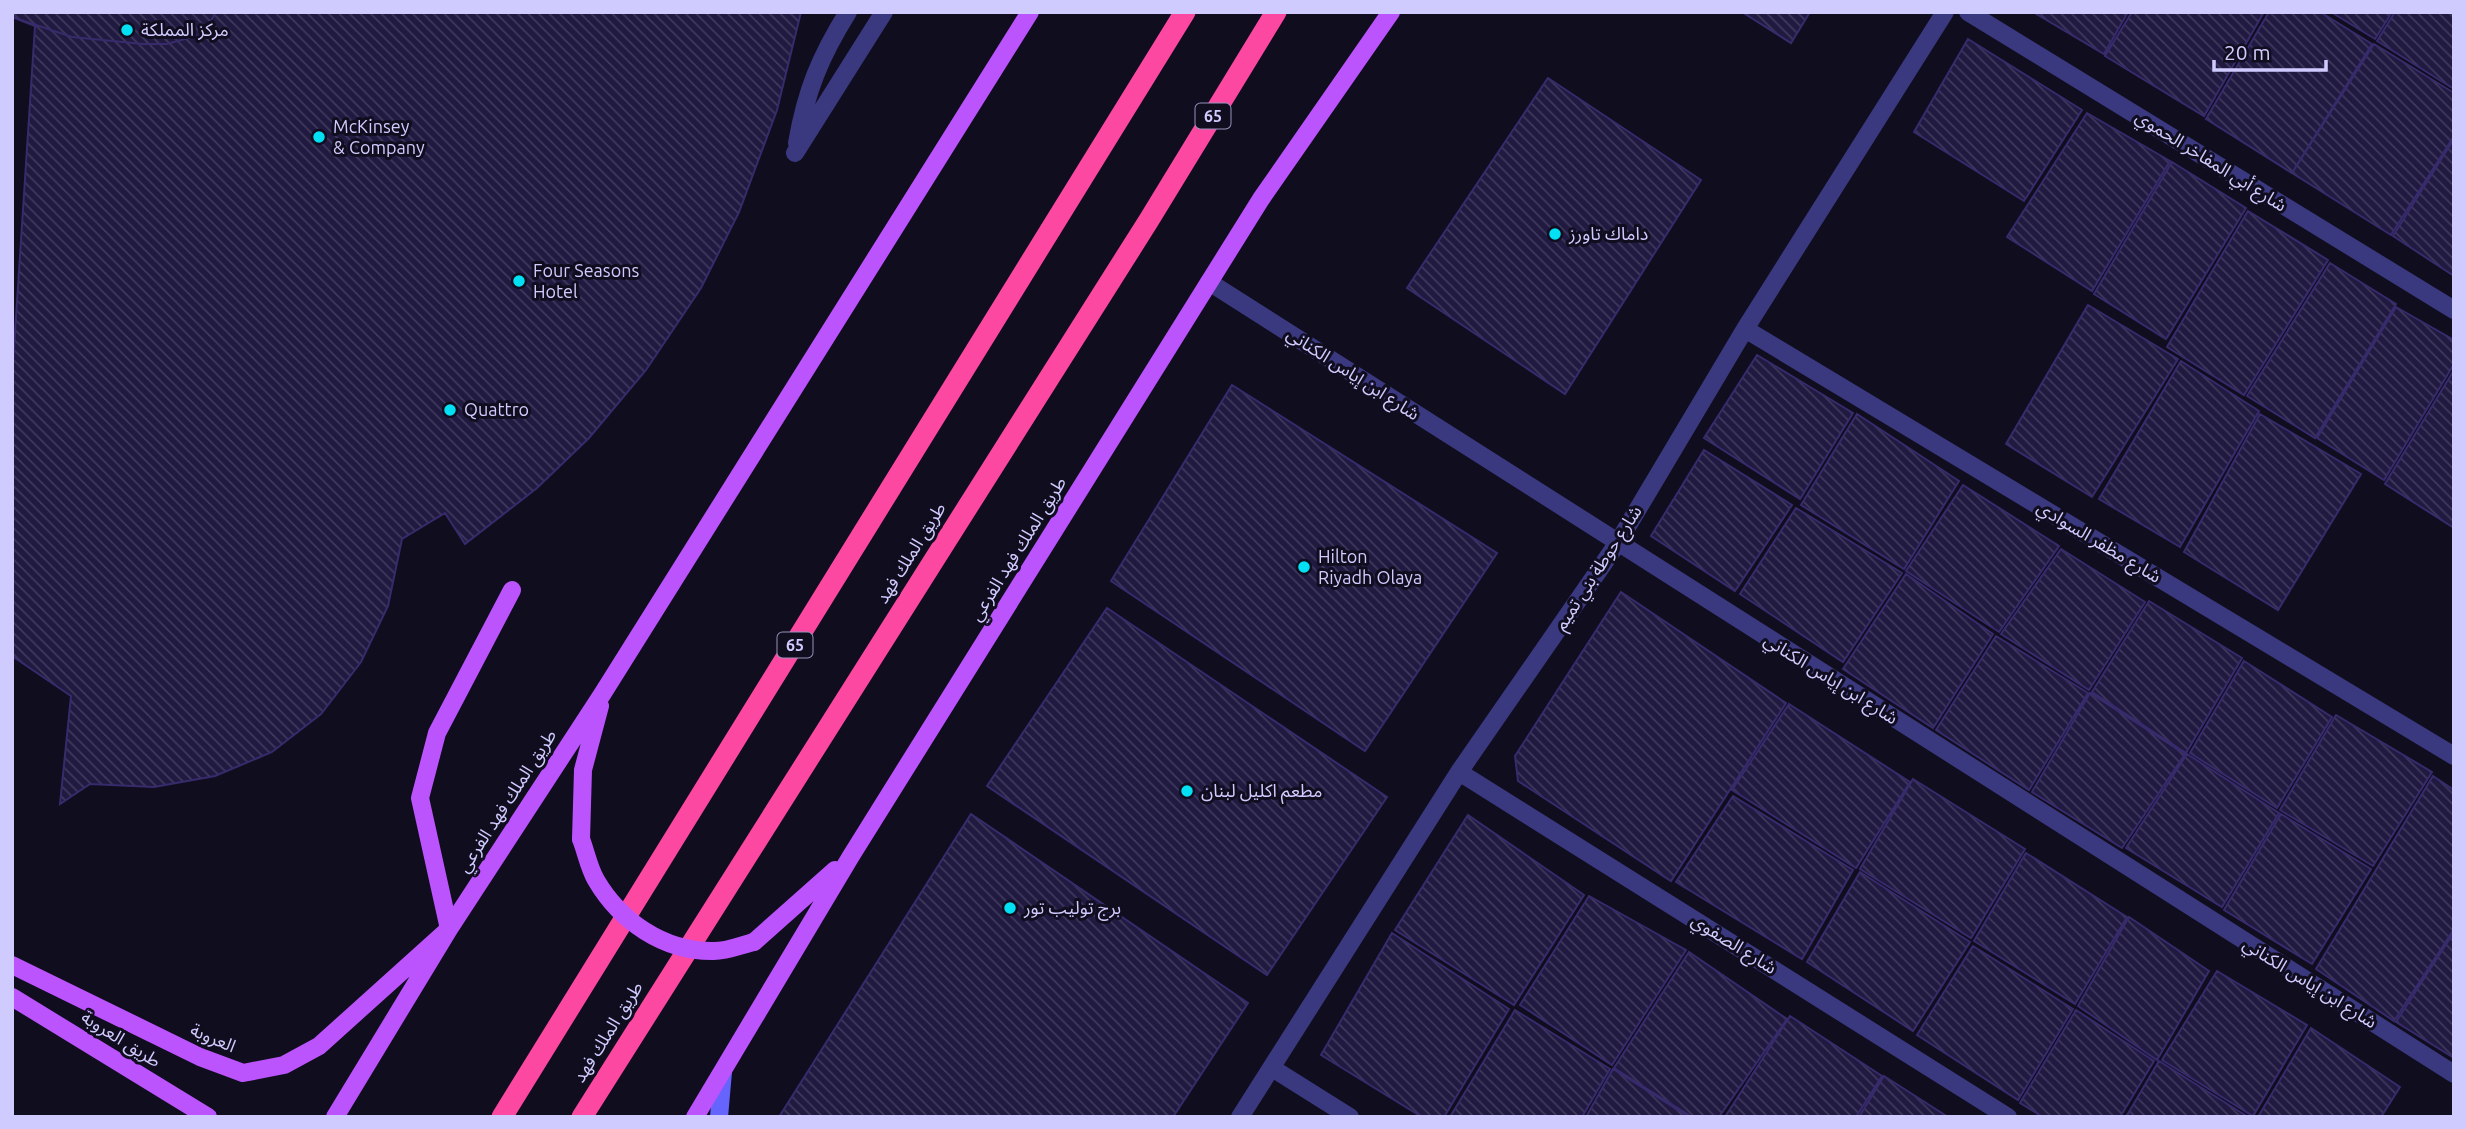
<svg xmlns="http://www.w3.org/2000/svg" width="2466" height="1129" font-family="Ubuntu,'Noto Sans Arabic',sans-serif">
	<defs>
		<pattern id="building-back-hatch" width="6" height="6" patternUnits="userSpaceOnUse" patternTransform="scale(1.75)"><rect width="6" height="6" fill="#201940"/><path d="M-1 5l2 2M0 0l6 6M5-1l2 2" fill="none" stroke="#3f395d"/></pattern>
	</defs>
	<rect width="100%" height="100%" fill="#100d1f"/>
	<path fill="url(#building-back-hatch)" stroke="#372b6c" stroke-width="2" d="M 12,12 L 801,12 L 777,110 L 739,212 L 701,288 L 646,370 L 589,438 L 537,488 L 465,544 L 445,513 L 402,539 L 388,606 L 361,662 L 321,714 L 272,752 L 215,776 L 154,787 L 90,784 L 60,804 L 71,696 L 12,656 L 12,378 L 35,26 L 12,17 Z
		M 12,12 L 216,12 L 203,34 L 167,44 L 143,44 L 72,37 L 12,17 Z
		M 1742,12 L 1810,12 L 1791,43 Z
		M 2033,12 L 2128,12 L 2104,54 Z
		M 2132,12 L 2264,12 L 2204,116 L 2105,56 Z
		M 2269,12 L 2320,12 L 2372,44 L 2292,173 L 2206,119 Z
		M 2331,12 L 2392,12 L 2375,39 Z
		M 2395,12 L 2454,12 L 2454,89 L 2377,41 Z
		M 1968,39 L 2082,110 L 2024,201 L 1914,132 Z
		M 2374,44 L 2454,93 L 2454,136 L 2391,235 L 2292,173 Z
		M 1548,78 L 1701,180 L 1565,394 L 1407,288 Z
		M 2087,113 L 2170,161 L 2092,291 L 2007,237 Z
		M 2454,139 L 2454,276 L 2393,236 Z
		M 2172,162 L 2246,208 L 2166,339 L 2094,294 Z
		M 2248,211 L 2328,260 L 2244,395 L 2167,347 Z
		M 2330,263 L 2396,304 L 2315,438 L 2247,396 Z
		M 2088,305 L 2178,359 L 2092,497 L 2006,444 Z
		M 2396,307 L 2454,340 L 2454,364 L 2384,480 L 2317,438 Z
		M 1757,355 L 1853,413 L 1800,499 L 1704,438 Z
		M 2181,361 L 2259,411 L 2180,547 L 2099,499 Z
		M 2454,370 L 2454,528 L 2385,484 Z
		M 1232,385 L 1497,553 L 1365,751 L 1111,581 Z
		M 1857,414 L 1959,481 L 1904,569 L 1801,505 Z
		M 2260,414 L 2361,474 L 2278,610 L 2184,552 Z
		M 1704,450 L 1792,505 L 1735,591 L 1651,536 Z
		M 1963,485 L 2059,546 L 1999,632 L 1906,571 Z
		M 1796,508 L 1902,573 L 1843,662 L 1740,594 Z
		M 2061,549 L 2145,602 L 2089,690 L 2001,634 Z
		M 1906,574 L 1993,634 L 1933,728 L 1843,669 Z
		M 1621,592 L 1786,703 L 1671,881 L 1518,781 L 1515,756 Z
		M 2149,601 L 2242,658 L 2186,753 L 2092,692 Z
		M 1107,608 L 1387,797 L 1267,975 L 987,786 Z
		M 1996,636 L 2088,693 L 2029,790 L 1936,730 Z
		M 2244,661 L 2332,717 L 2277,808 L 2190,753 Z
		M 2090,693 L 2185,754 L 2122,848 L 2032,792 Z
		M 1789,704 L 1910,782 L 1856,868 L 1732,790 Z
		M 2336,715 L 2432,772 L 2373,866 L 2280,810 Z
		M 2187,754 L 2279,813 L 2222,907 L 2126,848 Z
		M 2433,776 L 2454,790 L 2454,929 L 2394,1021 L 2316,969 Z
		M 1913,779 L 2025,849 L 1971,938 L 1860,869 Z
		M 1733,796 L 1853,870 L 1802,959 L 1676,882 Z
		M 971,814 L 1248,1003 L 1173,1117 L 779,1117 Z
		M 2281,814 L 2371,869 L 2312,964 L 2224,910 Z
		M 1468,815 L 1584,895 L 1514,1005 L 1395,930 Z
		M 2026,853 L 2127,917 L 2075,1004 L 1974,941 Z
		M 1860,872 L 1970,942 L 1913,1031 L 1807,962 Z
		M 1589,896 L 1686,950 L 1612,1065 L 1520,1005 Z
		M 2129,917 L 2209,971 L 2157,1060 L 2078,1006 Z
		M 2454,932 L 2454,1058 L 2396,1022 Z
		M 1392,933 L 1509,1009 L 1444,1117 L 1422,1117 L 1321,1055 Z
		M 1973,946 L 2073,1009 L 2018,1100 L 1917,1035 Z
		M 1689,952 L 1787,1019 L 1719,1117 L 1692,1117 L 1614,1068 Z
		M 2217,971 L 2307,1025 L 2253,1116 L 2162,1060 Z
		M 1515,1010 L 1610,1069 L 1582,1117 L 1450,1117 Z
		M 2076,1010 L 2154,1061 L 2120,1117 L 2043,1117 L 2020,1103 Z
		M 1790,1016 L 1882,1076 L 1856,1117 L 1725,1117 Z
		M 2311,1028 L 2400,1087 L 2381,1117 L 2258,1117 Z
		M 2159,1061 L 2248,1117 L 2126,1117 Z
		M 1613,1069 L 1689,1117 L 1586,1117 Z
		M 1884,1076 L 1948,1117 L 1859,1117 Z"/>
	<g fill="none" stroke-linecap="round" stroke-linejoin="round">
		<path stroke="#3a387e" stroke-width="18" d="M 797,143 C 806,91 820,57 848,12
			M 795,153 L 884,12"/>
		<path stroke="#3a387e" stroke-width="18" d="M 1968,12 L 2454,310
			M 1209,282 L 2454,1074
			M 1745,329 L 2454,756
			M 1459,772 L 2008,1117
			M 1272,1068 L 1350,1117
			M 1240,1117 L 1459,772 L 1617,544 L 1745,329 L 1945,12"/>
		<path stroke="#6564fd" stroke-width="18" d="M 719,1117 L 723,1072"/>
		<path stroke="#bb54fd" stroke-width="18" d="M 581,839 L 583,770 L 600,706
			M 754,942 L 835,870
			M 12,965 L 200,1057 L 243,1073 L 284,1065 L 319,1046 L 449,929 L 420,798 L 437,733 L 512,590
			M 12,997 L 208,1117
			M 335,1117 L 449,929 L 603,693 L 1030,12
			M 695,1117 L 851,856 L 1261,199 L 1391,12"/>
		<path stroke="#fd48a2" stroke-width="21" d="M 502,1117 L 1185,12
			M 582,1117 L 1149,220 L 1276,12"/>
		<path stroke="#bb54fd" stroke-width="18" d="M 581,839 C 586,852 589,868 596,880 C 620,921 663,951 712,951 C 725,952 741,945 754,942"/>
	</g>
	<g fill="#03dff3" stroke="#100d1f" stroke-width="2.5">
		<circle cx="127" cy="30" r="7"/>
		<circle cx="319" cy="137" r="7"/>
		<circle cx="1555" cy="234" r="7"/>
		<circle cx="519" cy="281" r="7"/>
		<circle cx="450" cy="410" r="7"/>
		<circle cx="1304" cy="567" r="7"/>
		<circle cx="1187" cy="791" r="7"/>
		<circle cx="1010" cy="908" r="7"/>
	</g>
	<g text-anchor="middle" stroke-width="6" stroke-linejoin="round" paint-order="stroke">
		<g fill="#100d1f" stroke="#9692bb" stroke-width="2">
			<rect x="1195.5" y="103.5" width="35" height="25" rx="5"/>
			<rect x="777.5" y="632.5" width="35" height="25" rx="5"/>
		</g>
		<g font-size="16" font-weight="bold" fill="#d0cbfe">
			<text x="1213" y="122">65</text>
			<text x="795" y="651">65</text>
		</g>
		<g font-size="18" fill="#d0cbfe" stroke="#100d1f" text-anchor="start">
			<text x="141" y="36">مركز المملكة</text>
			<text x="333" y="133">McKinsey<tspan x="333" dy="21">&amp; Company</tspan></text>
			<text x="1569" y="240">داماك تاورز</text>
			<text x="533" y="277">Four Seasons<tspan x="533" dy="21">Hotel</tspan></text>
			<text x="464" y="416">Quattro</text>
			<text x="1318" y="563">Hilton<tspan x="1318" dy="21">Riyadh Olaya</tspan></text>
			<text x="1201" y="797">مطعم اكليل لبنان</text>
			<text x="1024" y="914">برج توليب تور</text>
		</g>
		<g font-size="18" fill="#d0cbfe" stroke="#100d1f">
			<text transform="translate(2211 161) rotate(32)" y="6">شارع أبي المفاخر الحموي</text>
			<text transform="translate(1353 374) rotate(33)" y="6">شارع ابن إياس الكناني</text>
			<text transform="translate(2099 542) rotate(31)" y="6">شارع مظفر السوادي</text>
			<text transform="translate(1018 549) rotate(-58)" y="6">طريق الملك فهد الفرعي</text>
			<text transform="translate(911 553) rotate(-58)" y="6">طريق الملك فهد</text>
			<text transform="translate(1598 568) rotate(-57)" y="6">شارع حوطة بني تميم</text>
			<text transform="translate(1831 679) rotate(32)" y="6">شارع ابن إياس الكناني</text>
			<text transform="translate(507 801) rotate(-57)" y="6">طريق الملك فهد الفرعي</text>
			<text transform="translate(1734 944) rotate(32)" y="6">شارع الصفوي</text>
			<text transform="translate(2310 983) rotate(32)" y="6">شارع ابن إياس الكناني</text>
			<text transform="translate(608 1032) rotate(-58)" y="6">طريق الملك فهد</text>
			<text transform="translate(213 1038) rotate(23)" y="6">العروبة</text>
			<text transform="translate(121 1039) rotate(32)" y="6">طريق العروبة</text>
		</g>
	</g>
	<rect width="2466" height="1129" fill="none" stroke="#d0cbfe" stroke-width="28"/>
	<path d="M2214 60v10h112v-10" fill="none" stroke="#d0cbfe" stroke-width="3.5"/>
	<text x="2224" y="60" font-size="21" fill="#d0cbfe" stroke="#100d1f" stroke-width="5" paint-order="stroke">20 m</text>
</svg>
